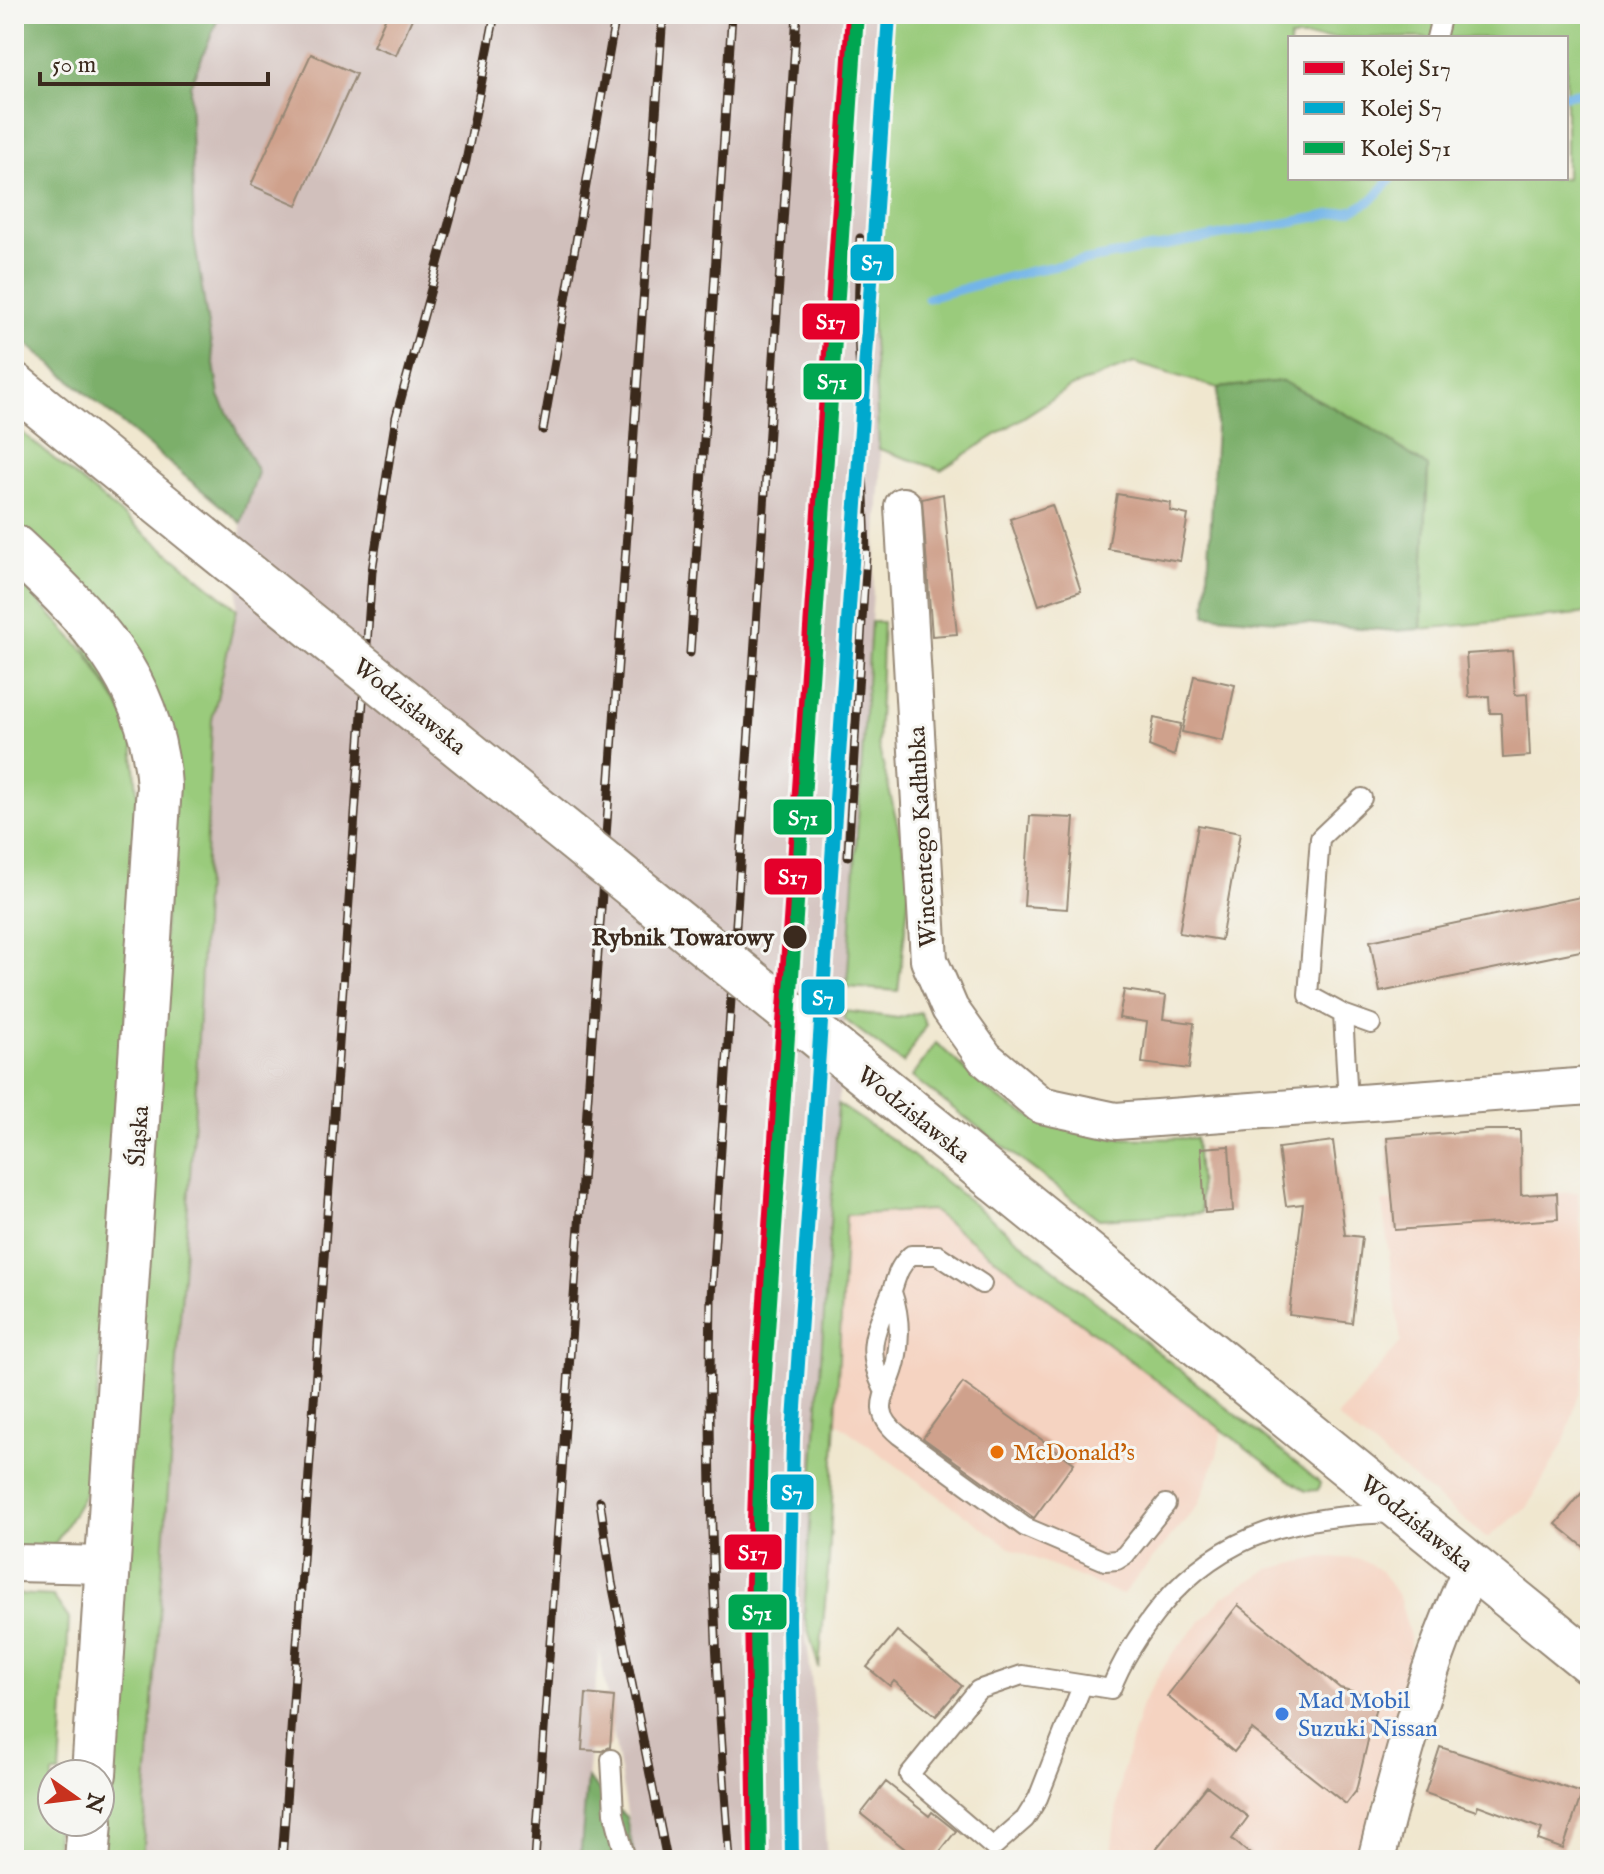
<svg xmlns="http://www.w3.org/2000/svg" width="1604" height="1874" font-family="'IM FELL English',serif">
	<rect width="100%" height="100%" fill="#f6f6f2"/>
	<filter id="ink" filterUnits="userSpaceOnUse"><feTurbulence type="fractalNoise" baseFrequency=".0125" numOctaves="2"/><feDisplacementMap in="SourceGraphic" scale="16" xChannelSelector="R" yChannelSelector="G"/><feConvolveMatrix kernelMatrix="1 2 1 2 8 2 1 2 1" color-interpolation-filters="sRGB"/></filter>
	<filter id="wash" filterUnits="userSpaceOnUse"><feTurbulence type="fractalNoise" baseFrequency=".006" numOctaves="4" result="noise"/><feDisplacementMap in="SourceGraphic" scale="32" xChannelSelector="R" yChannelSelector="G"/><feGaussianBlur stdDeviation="1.8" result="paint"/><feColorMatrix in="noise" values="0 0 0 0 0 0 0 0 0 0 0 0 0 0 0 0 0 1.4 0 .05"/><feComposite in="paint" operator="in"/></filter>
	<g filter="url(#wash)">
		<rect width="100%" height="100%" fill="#f0e7cf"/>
		<path fill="#f5d3c1" d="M 1578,1192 L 1586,1297 L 1582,1385 L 1564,1442 L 1527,1508 L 1487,1538 L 1337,1417 L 1401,1342 L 1382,1202 Z
			M 931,1210 L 1222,1429 L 1217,1455 L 1199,1504 L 1122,1595 L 1012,1549 L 836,1422 L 846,1215 Z
			M 1322,1557 L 1360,1559 L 1381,1571 L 1399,1597 L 1410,1636 L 1410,1653 L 1360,1860 L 1110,1860 L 1121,1778 L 1142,1704 L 1171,1655 L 1224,1596 L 1269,1569 Z"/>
		<path fill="#d1c0bc" d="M 220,14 L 890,14 L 871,301 L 881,474 L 804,1615 L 820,1757 L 827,1860 L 635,1860 L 599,1649 L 580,1860 L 142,1860 L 195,1104 L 212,720 L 237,609 L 241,523 L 258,472 L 219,396 L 194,237 L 190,86 Z"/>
		<path fill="#9acb7b" stroke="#6a7a4c" stroke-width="2" fill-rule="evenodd" d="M 890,14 L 1590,14 L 1590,613 L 1421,629 L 1428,467 L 1365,424 L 1282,381 L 1218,388 L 1134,363 L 1071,387 L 941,470 L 879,449 L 871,301 ZM 1290,38 L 1566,38 L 1566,178 L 1290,178 Z
			M 14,426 L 237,609 L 212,720 L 195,1104 L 142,1860 L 103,1860 L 173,793 L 14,530 Z
			M 14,575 L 87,654 L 132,728 L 141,844 L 90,1485 L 52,1549 L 14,1547 Z
			M 871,622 L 883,622 L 878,744 L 911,879 L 898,991 L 847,987 Z
			M 845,1011 L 898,1018 L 920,1012 L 926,1025 L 903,1063 L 844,1019 Z
			M 936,1043 C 959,1062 981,1088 1006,1103 C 1069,1142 1126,1140 1196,1138 L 1202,1213 L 1099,1219 L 912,1077 Z
			M 838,1104 L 897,1143 L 1306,1471 L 1320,1483 L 1318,1490 L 1306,1491 L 1282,1475 L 931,1210 L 846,1215 L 829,1559 L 819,1668 L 804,1615 Z
			M 14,1594 L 53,1596 L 69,1619 L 60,1774 L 52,1774 L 52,1822 L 57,1822 L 55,1860 L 14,1860 Z"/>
		<path fill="#7baf6b" stroke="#5b6c44" stroke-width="2" d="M 14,14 L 220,14 L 190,86 L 194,237 L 219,396 L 258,472 L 241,523 L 14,333 Z
			M 1282,381 L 1365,424 L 1428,467 L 1421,629 L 1395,631 L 1206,615 L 1218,388 Z
			M 587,1778 L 626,1817 L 635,1860 L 580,1860 Z"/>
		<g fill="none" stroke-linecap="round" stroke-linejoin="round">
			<path stroke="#73b5e8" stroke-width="9" d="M 1566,95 L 1590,91
				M 928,298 L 1030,271 L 1354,210 L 1372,200 L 1392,178"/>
		</g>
		<g id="blocks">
			<path fill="#cfa18c" d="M 387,14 L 414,14 L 396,55 L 373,46 Z
				M 311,54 L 356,74 L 297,205 L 251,185 Z
				M 943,494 L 957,634 L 932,636 L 922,499 Z
				M 1117,494 L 1171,503 L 1170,511 L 1188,515 L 1180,561 L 1108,549 Z
				M 1052,505 L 1081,591 L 1039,605 L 1010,519 Z
				M 1512,651 L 1515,695 L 1527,694 L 1530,756 L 1503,758 L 1501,713 L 1490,713 L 1489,696 L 1469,697 L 1466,654 Z
				M 1194,676 L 1235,685 L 1223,741 L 1182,732 Z
				M 1154,718 L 1181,724 L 1174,756 L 1149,746 Z
				M 1030,816 L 1074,818 L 1067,909 L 1024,906 Z
				M 1198,825 L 1240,833 L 1221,940 L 1179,933 Z
				M 1590,895 L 1590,949 L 1380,992 L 1370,941 Z
				M 1124,990 L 1166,996 L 1163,1019 L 1194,1023 L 1189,1069 L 1142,1063 L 1147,1022 L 1119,1018 Z
				M 1488,1130 L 1520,1130 L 1521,1195 L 1557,1193 L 1558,1219 L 1395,1230 L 1387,1138 Z
				M 1333,1141 L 1345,1235 L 1362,1237 L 1352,1323 L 1289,1315 L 1303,1204 L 1286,1206 L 1278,1148 Z
				M 1229,1146 L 1233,1211 L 1205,1213 L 1201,1148 Z
				M 963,1383 L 1074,1463 L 1034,1518 L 923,1438 Z
				M 1590,1483 L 1590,1552 L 1556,1524 Z
				M 1238,1605 L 1340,1688 L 1378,1698 L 1356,1791 L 1346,1804 L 1252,1730 L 1234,1752 L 1167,1696 Z
				M 897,1631 L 962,1686 L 936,1716 L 894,1681 L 890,1686 L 867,1667 Z
				M 586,1694 L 614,1697 L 610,1747 L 602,1751 L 582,1750 Z
				M 1440,1747 L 1582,1793 L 1563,1849 L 1538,1840 L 1542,1829 L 1478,1805 L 1476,1811 L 1425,1793 Z
				M 886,1782 L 929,1816 L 932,1812 L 956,1831 L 933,1860 L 919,1860 L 861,1814 Z
				M 1207,1786 L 1248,1817 L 1232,1839 L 1257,1860 L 1147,1860 Z"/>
		</g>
	</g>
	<g filter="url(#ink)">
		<use href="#blocks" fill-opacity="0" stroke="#968876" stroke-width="2"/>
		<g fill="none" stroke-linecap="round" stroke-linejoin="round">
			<g stroke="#968876" stroke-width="22">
				<path id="service" d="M 1436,38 L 1442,14
					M 1362,798 L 1320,838 L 1308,995 L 1343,1014 L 1371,1024
					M 1343,1014 L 1348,1102
					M 892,1292 C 900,1315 901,1336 896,1361 C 890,1392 866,1408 899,1435 L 1025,1527 L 1105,1561 L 1117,1560 L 1125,1555 L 1166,1504
					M 883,1388 C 864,1348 876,1330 891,1293 C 897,1277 897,1268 911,1255 L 938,1255 L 982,1284
					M 1082,1686 L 1038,1798 L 1025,1819 L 993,1847 L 909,1775 L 978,1690 L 1022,1675 L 1111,1689 C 1123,1657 1141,1631 1162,1605 C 1225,1530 1300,1516 1394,1513
					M 611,1759 L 614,1813 L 626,1860"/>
			</g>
			<g stroke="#968876" stroke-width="40">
				<path id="minor" d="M 903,506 L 929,960 L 950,1009 L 985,1058 L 1041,1105 L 1116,1121 L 1590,1086
					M 14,1563 L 108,1565
					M 1376,1860 C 1401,1759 1428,1662 1472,1567"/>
			</g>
			<g stroke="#968876" stroke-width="48">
				<path id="tertiary" d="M 14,547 C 88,616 152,678 159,786 L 94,1774
					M 87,1860 L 90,1822"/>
			</g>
			<g stroke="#968876" stroke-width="48">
				<path id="primary" d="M 14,385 L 201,537
					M 906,1107 L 1590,1662"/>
			</g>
			<use href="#service" stroke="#fff" stroke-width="18"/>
			<use href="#minor" stroke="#fff" stroke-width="36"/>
			<use href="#tertiary" stroke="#fff" stroke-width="44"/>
			<use href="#primary" stroke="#fff" stroke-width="44"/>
			<g stroke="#3b2a1e" stroke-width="9">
				<path id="rail" d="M 543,430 L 616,14
					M 690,653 L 732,14
					M 848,856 L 866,554 L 858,325 L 860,238
					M 600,1501 L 612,1583 L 667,1860
					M 282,1860 L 372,571 L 396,417 L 466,161 L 495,14
					M 535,1860 L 663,14
					M 730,1860 C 715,1672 707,1486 711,1298 L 797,14"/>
			</g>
			<use href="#rail" stroke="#f6f6f2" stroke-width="6" stroke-dasharray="18" stroke-linecap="butt"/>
			<g stroke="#968876" stroke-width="48" stroke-linecap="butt">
				<path id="primary-bridge" d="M 201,537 L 906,1107"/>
			</g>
			<use href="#primary-bridge" stroke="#fff" stroke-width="44"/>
			<g stroke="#f6f6f2" stroke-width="20">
				<path id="rail-1" d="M 755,1860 L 751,1609 L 759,1374 L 852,14"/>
			</g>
			<g stroke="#f6f6f2" stroke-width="20">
				<path id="rail-2" d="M 792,1860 L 789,1620 L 793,1437 L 889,15"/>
			</g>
			<g stroke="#f6f6f2" stroke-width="20">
				<path id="rail-3" d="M 760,1860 L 757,1620 L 761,1435 L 857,14"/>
			</g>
			<use href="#rail-1" stroke="#e4002b" stroke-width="14"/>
			<use href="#rail-2" stroke="#00a9ce" stroke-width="14"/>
			<use href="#rail-3" stroke="#00a651" stroke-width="14"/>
		</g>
	</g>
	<circle fill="#3b2a1e" stroke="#f6f6f2" stroke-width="3" cx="795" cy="937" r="13"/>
	<circle fill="#e8710a" stroke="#f6f6f2" stroke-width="3" cx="997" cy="1452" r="8"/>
	<circle fill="#3f7fe0" stroke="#f6f6f2" stroke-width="3" cx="1282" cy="1714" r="8"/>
	<g text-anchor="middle" stroke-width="6" stroke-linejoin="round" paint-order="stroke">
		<g font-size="24" fill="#3b2a1e" stroke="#f6f6f2">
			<text transform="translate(410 706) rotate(39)" y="8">Wodzisławska</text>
			<text transform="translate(922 837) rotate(-93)" y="8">Wincentego Kadłubka</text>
			<text transform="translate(914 1114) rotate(39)" y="8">Wodzisławska</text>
			<text transform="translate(138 1136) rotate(-86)" y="8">Śląska</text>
			<text transform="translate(1417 1523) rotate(39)" y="8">Wodzisławska</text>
		</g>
		<g font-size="24" font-weight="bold" fill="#3b2a1e" stroke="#f6f6f2" text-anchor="end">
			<text x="774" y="945">Rybnik Towarowy</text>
		</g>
		<g font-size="24" fill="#c56008" stroke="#f6f6f2" text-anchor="start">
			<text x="1013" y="1460">McDonald's</text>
		</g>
		<g font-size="24" fill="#366cbe" stroke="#f6f6f2" text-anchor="start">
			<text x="1298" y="1708">Mad Mobil<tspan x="1298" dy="28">Suzuki Nissan</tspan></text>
		</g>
	</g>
	<g stroke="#f6f6f2" stroke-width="3">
		<rect x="849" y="243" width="46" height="39" rx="8" fill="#00a9ce"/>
		<rect x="801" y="302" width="60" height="39" rx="8" fill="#e4002b"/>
		<rect x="802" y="362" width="61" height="39" rx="8" fill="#00a651"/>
		<rect x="772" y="798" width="61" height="38" rx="8" fill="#00a651"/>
		<rect x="763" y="857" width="60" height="39" rx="8" fill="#e4002b"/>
		<rect x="800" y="978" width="46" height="38" rx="8" fill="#00a9ce"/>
		<rect x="769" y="1473" width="46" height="38" rx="8" fill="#00a9ce"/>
		<rect x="723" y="1533" width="60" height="38" rx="8" fill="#e4002b"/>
		<rect x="727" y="1593" width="61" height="38" rx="8" fill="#00a651"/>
	</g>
	<g font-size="22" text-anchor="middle" font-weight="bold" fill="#fff">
		<text x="872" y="270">S7</text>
		<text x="831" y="329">S17</text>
		<text x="832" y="389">S71</text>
		<text x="803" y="825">S71</text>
		<text x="793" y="884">S17</text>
		<text x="823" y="1005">S7</text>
		<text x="792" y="1500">S7</text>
		<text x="753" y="1560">S17</text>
		<text x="757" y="1620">S71</text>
	</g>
	<rect width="1604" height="1874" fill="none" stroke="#f6f6f2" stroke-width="48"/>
	<rect x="1288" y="36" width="280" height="144" fill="#f6f6f2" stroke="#aba49d" stroke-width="2"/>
	<rect x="1304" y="62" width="40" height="12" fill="#e4002b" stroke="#aba49d" stroke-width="2"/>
	<text x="1360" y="76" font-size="24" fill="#3b2a1e">Kolej S17</text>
	<rect x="1304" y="102" width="40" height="12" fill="#00a9ce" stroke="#aba49d" stroke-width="2"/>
	<text x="1360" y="116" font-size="24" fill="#3b2a1e">Kolej S7</text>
	<rect x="1304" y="142" width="40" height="12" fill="#00a651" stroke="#aba49d" stroke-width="2"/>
	<text x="1360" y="156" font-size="24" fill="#3b2a1e">Kolej S71</text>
	<g transform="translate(76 1798) rotate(104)"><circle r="38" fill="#f6f6f2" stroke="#aba49d" stroke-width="2"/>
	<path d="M0-6L14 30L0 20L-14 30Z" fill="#c8321e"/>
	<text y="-12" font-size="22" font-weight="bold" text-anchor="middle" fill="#3b2a1e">N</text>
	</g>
	<path d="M40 72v12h228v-12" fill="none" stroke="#3b2a1e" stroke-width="4"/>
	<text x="52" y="72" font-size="24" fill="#3b2a1e" stroke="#f6f6f2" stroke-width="6" paint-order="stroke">50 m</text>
</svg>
